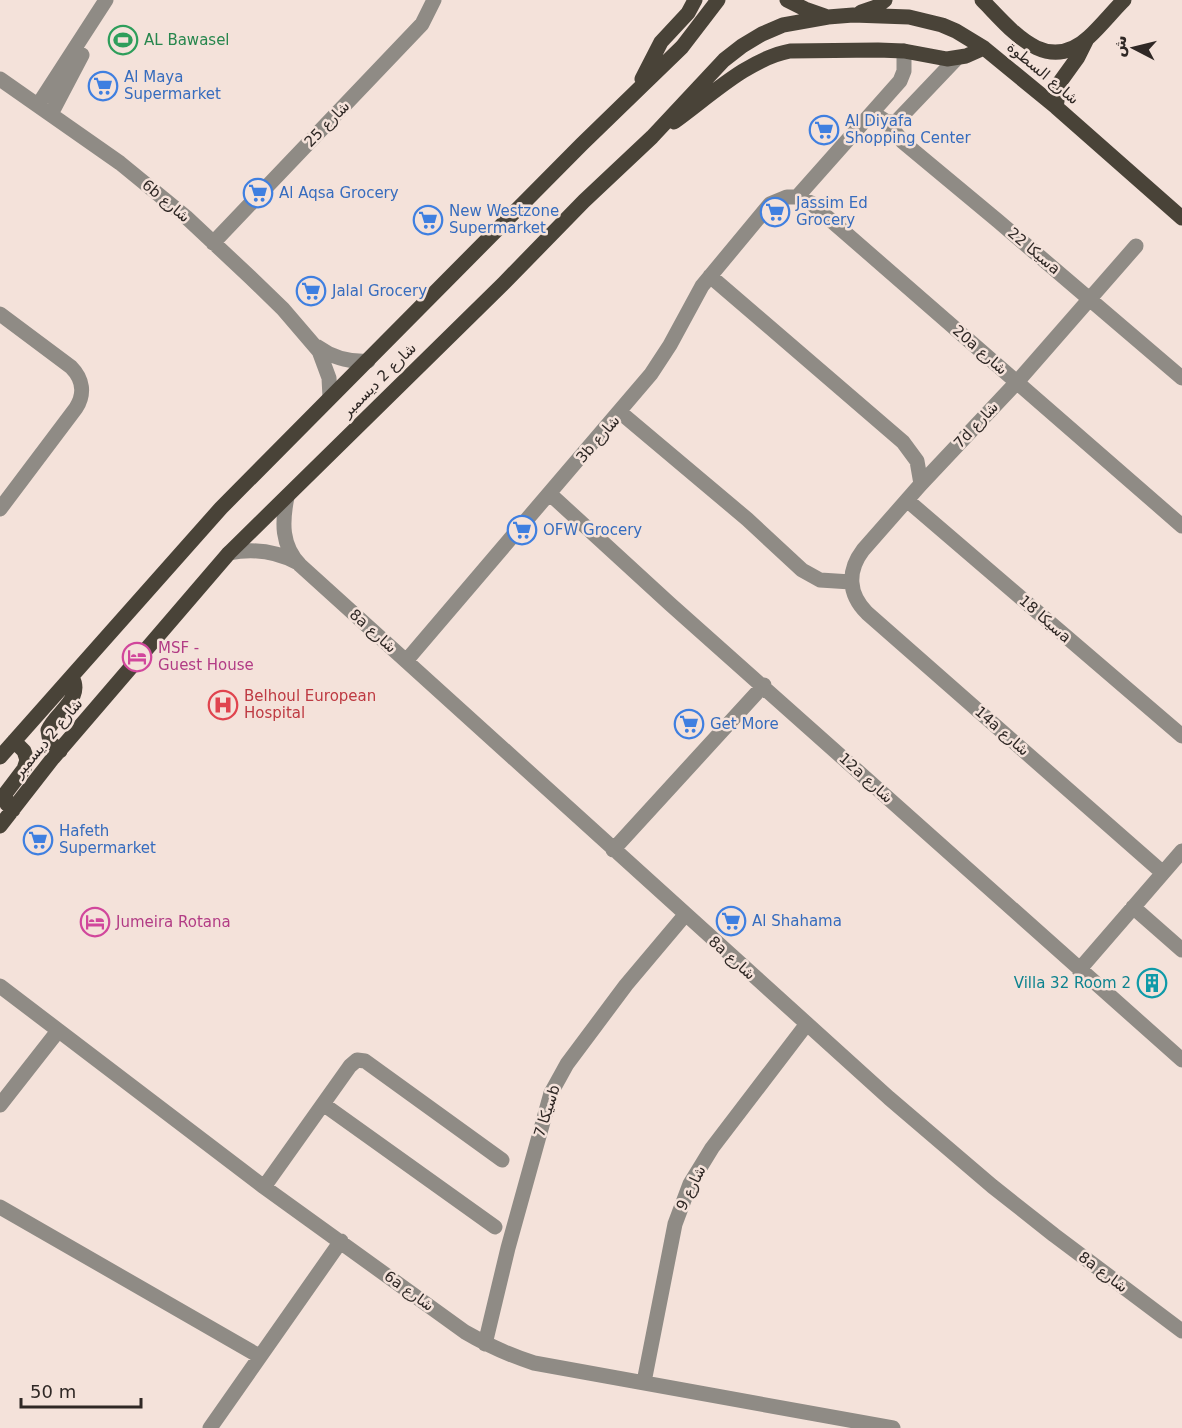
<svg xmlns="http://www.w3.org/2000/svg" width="1182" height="1428" font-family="'DejaVu Sans',Vazirmatn,sans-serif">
	<rect width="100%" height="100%" fill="#f4e2da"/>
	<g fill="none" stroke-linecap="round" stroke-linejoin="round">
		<path stroke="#8f8b85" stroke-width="15" d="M 0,79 L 120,163 L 186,217 L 250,277 L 283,309 L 319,351 L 329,378 L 330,397
			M 38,105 L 106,0
			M 51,114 L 82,55
			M 881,118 L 887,122 L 896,122 L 956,59
			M 887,122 L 903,142 L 998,221 L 1182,378
			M 797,197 L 900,81 L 904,71 L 904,51
			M 213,243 L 422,24 L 434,0
			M 1136,246 L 1017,382 L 921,484 L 863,550 C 847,571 848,594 867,613 L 1163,873
			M 710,276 L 903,442 L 917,461 L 921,484
			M 0,314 L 71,367 C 83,379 85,394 76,408 L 0,509
			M 318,347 C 333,358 350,362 368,361
			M 621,413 L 747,519 L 802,570 L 820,580 L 851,582
			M 550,494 L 670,604 L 1182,1060
			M 287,497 C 282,522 281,545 300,565 L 889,1098 L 992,1186 L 1054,1235 L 1182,1331
			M 908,501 L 1182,736
			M 229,553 C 254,548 276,551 298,563
			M 406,661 L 651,374 L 670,345 L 702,286 L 770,204 L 787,197 L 797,197 L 811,203 L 1182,526
			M 613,850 L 764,685
			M 1133,907 L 1182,950
			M 1079,970 L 1182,851
			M 0,986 L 264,1187 L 465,1332 C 487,1345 509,1355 534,1363 L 893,1428
			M 323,1104 L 495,1227
			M 0,1105 L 58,1031
			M 264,1187 L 350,1066 L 357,1060 L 365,1061 L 502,1160
			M 0,1207 L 259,1356
			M 485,1344 L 508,1248 L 551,1093 L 567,1064 L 626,985 L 685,915
			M 644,1382 L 675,1224 L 690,1184 L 712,1148 L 806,1025
			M 210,1428 L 341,1241"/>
		<path stroke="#494338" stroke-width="15" d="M 787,0 L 805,9 L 825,16
			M 982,0 C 1011,29 1046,77 1089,37 C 1101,26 1112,12 1124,0
			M 861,12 L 876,7 L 885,0
			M 642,79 L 661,42 L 688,13 L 695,0
			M 1056,107 L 1060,82 L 1078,57 L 1087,39
			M 674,122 C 709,97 748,59 790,51 L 878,50 L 904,51 L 947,59 L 966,56 L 984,48
			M 60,751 L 50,742 L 48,730 C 56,712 84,699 72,677
			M 0,757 L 221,508 L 582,144 L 682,47 L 718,0
			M 13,810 L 7,804 L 5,794 L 24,769 L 27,760 L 24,751 L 14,741
			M 0,826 L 53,758 L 229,553 L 504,283 L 584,201 L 652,137 L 724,60 L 742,46 L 762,34 L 783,25 L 828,17 L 853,15 L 909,17 L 942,25 L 956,31 L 984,48 L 1056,107 L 1182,218"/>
	</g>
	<defs>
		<g id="stadium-ring" transform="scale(1.5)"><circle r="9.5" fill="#f4e2da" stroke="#2e9e5b" stroke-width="1.5"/><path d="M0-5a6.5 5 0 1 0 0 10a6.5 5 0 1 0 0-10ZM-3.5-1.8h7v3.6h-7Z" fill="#2e9e5b"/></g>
		<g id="supermarket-ring" transform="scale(1.5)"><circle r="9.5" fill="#f4e2da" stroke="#3f7fe0" stroke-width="1.5"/><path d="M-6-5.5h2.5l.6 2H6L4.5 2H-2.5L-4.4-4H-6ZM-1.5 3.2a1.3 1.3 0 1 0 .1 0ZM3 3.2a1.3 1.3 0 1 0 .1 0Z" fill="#3f7fe0"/></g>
		<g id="hotel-ring" transform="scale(1.5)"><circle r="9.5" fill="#f4e2da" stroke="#d1479c" stroke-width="1.5"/><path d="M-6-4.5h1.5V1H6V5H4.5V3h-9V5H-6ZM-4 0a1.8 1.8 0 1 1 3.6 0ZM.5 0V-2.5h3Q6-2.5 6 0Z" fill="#d1479c"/></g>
		<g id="hospital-ring" transform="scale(1.5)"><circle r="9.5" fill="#f4e2da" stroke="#e0444e" stroke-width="1.5"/><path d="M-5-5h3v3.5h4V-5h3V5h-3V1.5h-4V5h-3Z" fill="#e0444e"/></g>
		<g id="building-ring" transform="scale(1.5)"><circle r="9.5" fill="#f4e2da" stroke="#0f9aa8" stroke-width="1.5"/><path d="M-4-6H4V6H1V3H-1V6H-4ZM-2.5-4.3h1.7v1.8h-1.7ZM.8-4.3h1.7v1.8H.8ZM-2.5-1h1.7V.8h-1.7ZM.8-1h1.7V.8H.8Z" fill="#0f9aa8"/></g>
	</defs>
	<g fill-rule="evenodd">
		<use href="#stadium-ring" x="123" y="40"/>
		<use href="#supermarket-ring" x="103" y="86"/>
		<use href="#supermarket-ring" x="824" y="130"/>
		<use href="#supermarket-ring" x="258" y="193"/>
		<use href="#supermarket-ring" x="775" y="212"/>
		<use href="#supermarket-ring" x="428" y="220"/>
		<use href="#supermarket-ring" x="311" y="291"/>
		<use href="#supermarket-ring" x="522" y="530"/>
		<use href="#hotel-ring" x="137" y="657"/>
		<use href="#hospital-ring" x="223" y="705"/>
		<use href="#supermarket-ring" x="689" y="724"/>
		<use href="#supermarket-ring" x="38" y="840"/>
		<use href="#supermarket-ring" x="731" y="921"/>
		<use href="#hotel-ring" x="95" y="922"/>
		<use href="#building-ring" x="1152" y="983"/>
	</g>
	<g text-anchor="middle" stroke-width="5" stroke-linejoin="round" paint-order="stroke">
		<g font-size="15" fill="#27864d" stroke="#f4e2da" text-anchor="start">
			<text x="144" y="45">AL Bawasel</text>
		</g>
		<g font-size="15" fill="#2f2825" stroke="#f4e2da">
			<text transform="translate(1043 73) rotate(40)" y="5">شارع السطوة</text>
			<text transform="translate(327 124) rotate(-46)" y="5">شارع 25</text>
			<text transform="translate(166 201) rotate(40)" y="5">6b شارع</text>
			<text transform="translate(1034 251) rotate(40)" y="5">سيكا 22a</text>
			<text transform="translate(980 350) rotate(41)" y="5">20a شارع</text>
			<text transform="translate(379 380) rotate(-45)" y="5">شارع 2 ديسمبر</text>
			<text transform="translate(976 425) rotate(-47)" y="5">7d شارع</text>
			<text transform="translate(598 439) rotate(-49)" y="5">3b شارع</text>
			<text transform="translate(1045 619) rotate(41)" y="5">سيكا 18a</text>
			<text transform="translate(373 631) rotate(42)" y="5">8a شارع</text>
			<text transform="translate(1002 731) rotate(41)" y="5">14a شارع</text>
			<text transform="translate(48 738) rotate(-50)" y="5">شارع 2 ديسمبر</text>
			<text transform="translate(866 778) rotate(42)" y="5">12a شارع</text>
			<text transform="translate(732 958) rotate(42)" y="5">8a شارع</text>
			<text transform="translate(547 1111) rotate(-72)" y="5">سيكا 7b</text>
			<text transform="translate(691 1188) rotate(-64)" y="5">شارع 9</text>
			<text transform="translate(1103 1272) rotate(37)" y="5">8a شارع</text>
			<text transform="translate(409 1291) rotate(36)" y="5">6a شارع</text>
		</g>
		<g font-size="15" fill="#366cbe" stroke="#f4e2da" text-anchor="start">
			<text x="124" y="82">Al Maya<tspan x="124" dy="17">Supermarket</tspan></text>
			<text x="845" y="126">Al Diyafa<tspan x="845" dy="17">Shopping Center</tspan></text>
			<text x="279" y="198">Al Aqsa Grocery</text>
			<text x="796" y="208">Jassim Ed<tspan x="796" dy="17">Grocery</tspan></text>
			<text x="449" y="216">New Westzone<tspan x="449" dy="17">Supermarket</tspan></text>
			<text x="332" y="296">Jalal Grocery</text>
			<text x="543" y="535">OFW Grocery</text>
			<text x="710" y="729">Get More</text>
			<text x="59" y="836">Hafeth<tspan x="59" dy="17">Supermarket</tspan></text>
			<text x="752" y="926">Al Shahama</text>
		</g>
		<g font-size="15" fill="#b23c85" stroke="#f4e2da" text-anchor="start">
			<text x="158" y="653">MSF -<tspan x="158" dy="17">Guest House</tspan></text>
			<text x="116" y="927">Jumeira Rotana</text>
		</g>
		<g font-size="15" fill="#be3a42" stroke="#f4e2da" text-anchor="start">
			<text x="244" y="701">Belhoul European<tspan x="244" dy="17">Hospital</tspan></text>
		</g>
		<g font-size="15" fill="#0d838f" stroke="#f4e2da" text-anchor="end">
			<text x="1131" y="988">Villa 32 Room 2</text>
		</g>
	</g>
	<g transform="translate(1134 48) rotate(277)" stroke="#f4e2da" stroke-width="4.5" paint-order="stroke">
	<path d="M0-4.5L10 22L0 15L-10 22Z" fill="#2f2825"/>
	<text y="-9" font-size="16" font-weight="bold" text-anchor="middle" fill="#2f2825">ش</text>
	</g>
	<path d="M21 1398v9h120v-9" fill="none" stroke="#2f2825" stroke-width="3"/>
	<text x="30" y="1398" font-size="18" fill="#2f2825" stroke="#f4e2da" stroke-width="4.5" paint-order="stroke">50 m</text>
</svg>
